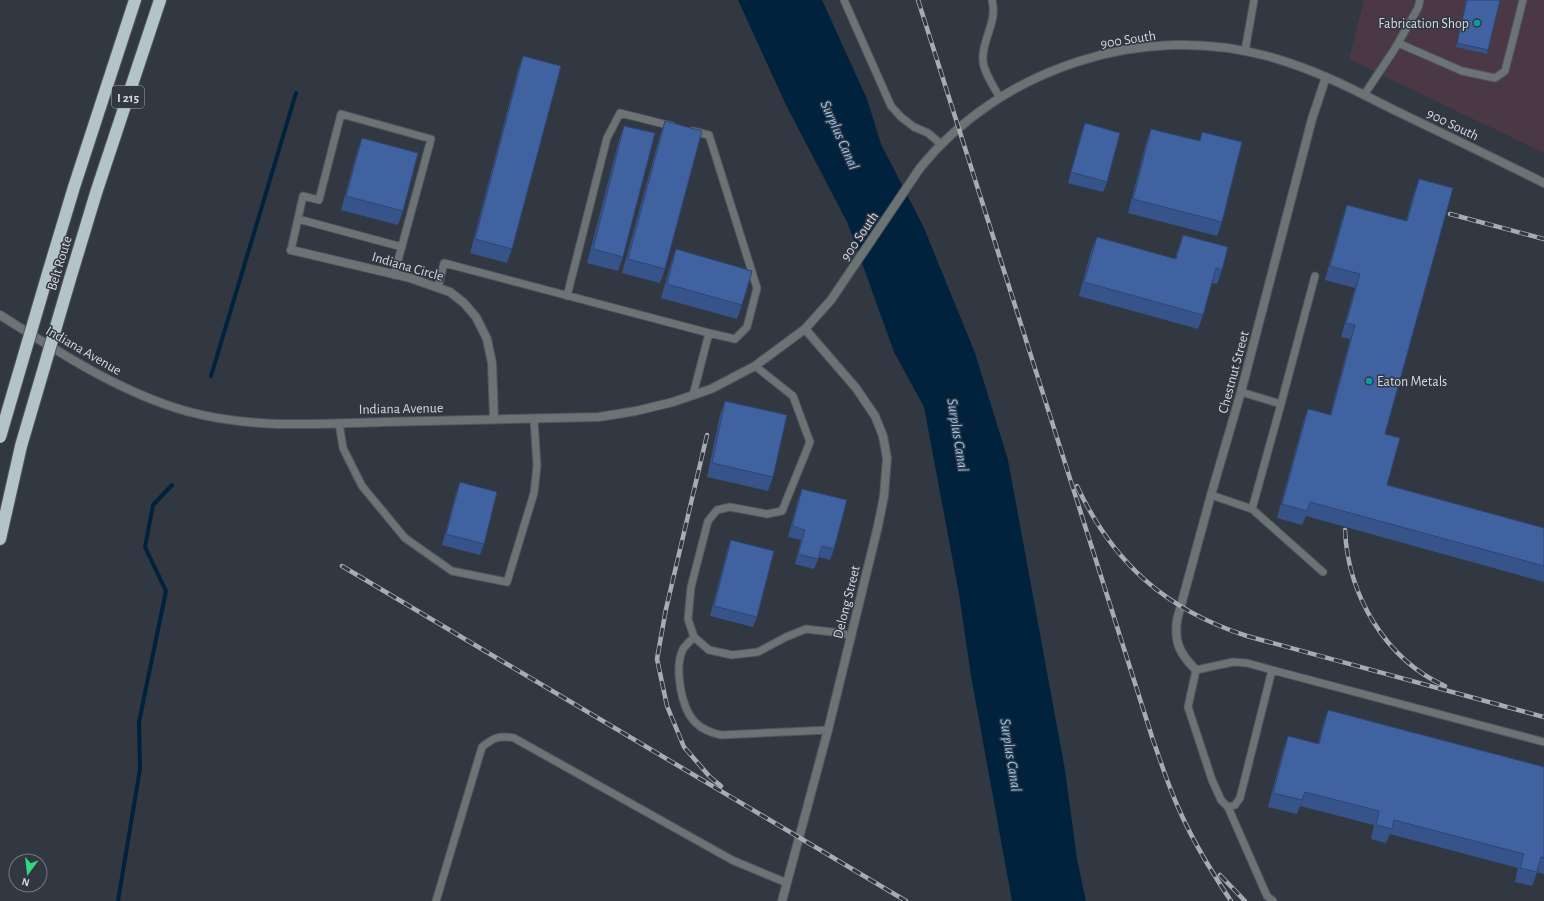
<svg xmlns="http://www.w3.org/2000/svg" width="1544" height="901" font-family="'Alegreya Sans',sans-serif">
	<rect width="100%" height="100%" fill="#323842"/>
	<path fill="#4a3945" d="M 1364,0 L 1544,0 L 1544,153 L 1349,59 Z"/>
	<path fill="#00223d" d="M 738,0 L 822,0 L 867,99 L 881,144 L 924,228 L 975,353 L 1008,460 L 1065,770 L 1077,859 L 1086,901 L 1012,901 L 971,676 L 959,594 L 924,407 L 894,352 L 848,224 L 786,105 Z"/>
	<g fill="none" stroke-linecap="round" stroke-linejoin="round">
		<path stroke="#00223d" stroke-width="4" d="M 211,376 L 296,93
			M 118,901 L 140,769 L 139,722 L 166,591 L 145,547 L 153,505 L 172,485"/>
		<g stroke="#4f555e" stroke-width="9">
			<path id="service" d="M 844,0 L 891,106 L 901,117 L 914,127 L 928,133 L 941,144
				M 992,0 C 998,23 981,40 983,61 C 984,73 994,87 1000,98
				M 1398,43 L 1462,71 L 1495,78 L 1505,71 L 1523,0
				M 1245,51 L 1254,0
				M 1364,95 L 1394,50 L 1418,8 L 1420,0
				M 692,131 L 709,135 L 757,288 L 747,327 L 735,339 L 709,333
				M 298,219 L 402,247
				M 291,250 L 303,196 L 319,200 L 341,114 L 431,139 L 394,275
				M 438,287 L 444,263 L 709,333 L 693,395
				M 567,296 L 607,138 L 620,113 L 672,126
				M 755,366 L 793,396 L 810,442 L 782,511 L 767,514 L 730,507 L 717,510 L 708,521 L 691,587 L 688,619 L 694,637 L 709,650 L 732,655 L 758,652 L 786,637 L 806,629 L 841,633 L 851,636
				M 1241,392 L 1281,404 L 1252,509 L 1323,572
				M 1281,404 L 1315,276
				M 339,423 L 343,448 L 362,486 L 405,538 L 452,571 L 507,582 L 534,493 L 537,466 L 534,419
				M 1211,495 L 1252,509
				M 694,637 C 690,641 686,645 683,649 C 674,668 681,709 696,723 C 703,730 712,733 721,735 L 828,730
				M 1233,662 L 1247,663 L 1272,670 L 1240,798 L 1235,805 L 1228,807 L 1221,800 L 1212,780 L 1188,707 L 1196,670 Z
				M 1272,670 L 1544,742
				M 1228,807 L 1267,896 L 1273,901
				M 436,901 L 482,747 C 493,738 499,735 514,738 L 732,860 L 787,883"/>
		</g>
		<g stroke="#4f555e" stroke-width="10">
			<path id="minor" d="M 291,250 L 410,278 L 450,292 L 464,303 L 476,317 L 487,339 L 492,363 L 494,419
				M 1196,670 C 1180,654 1174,643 1177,620 L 1211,495 L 1241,392 L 1312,119 L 1326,77
				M 782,901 L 828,730 L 878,526 L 884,496 L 887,458 L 883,436 L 875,416 L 856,388 L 805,329"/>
		</g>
		<g stroke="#4f555e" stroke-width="10">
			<path id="tertiary" d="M 0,315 C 59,352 119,392 186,411 C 250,429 318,424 383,422 C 455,420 527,419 599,417 L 636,411 L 673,402 L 711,389 L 755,366 L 805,329 L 831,300 L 920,168 C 1001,68 1143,22 1267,56 C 1312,68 1353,89 1394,110 C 1444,134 1494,158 1544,183"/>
		</g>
		<g stroke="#4f555e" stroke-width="14">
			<path id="motorway" d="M 49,270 L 74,187 L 135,0
				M 70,279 L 96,193 L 160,0
				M 0,539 L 21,446"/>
		</g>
		<use href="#service" stroke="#6c7374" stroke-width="7"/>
		<use href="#minor" stroke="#6c7374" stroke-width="8"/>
		<use href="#tertiary" stroke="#6c7374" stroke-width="8"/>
		<use href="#motorway" stroke="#b3c4c8" stroke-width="12"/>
		<g stroke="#a7abb3" stroke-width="4.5">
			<path id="rail" d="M 918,0 L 1153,740 C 1161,762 1168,785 1178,807 C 1192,840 1211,871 1231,901
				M 1450,214 L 1544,239
				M 707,435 L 666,609 L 657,659 L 667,706 L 684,747 L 710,777 L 721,786
				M 1077,486 C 1113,563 1166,610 1247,636 L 1544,717
				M 1345,530 C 1348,595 1385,659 1445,686
				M 342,566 L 906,901
				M 1220,875 L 1245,901"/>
		</g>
		<use href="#rail" stroke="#323842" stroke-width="3" stroke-dasharray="9" stroke-linecap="butt"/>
		<g stroke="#4f555e" stroke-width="14" stroke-linecap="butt">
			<path id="motorway-bridge" d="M 0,437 L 49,270
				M 21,446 L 70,279"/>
		</g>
		<use href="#motorway-bridge" stroke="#b3c4c8" stroke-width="12"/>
	</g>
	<path fill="#37548a" d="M 1466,0 L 1500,0 L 1487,54 L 1456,47 Z
		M 523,56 L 512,249 L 507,263 L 470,253 L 518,70 Z
		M 665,121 L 665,269 L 660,283 L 622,273 L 660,135 Z
		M 1085,123 L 1107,182 L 1103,192 L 1068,183 L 1081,134 Z
		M 624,126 L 623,257 L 618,271 L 587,263 L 619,140 Z
		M 1151,129 L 1199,141 L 1202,132 L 1222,222 L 1217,236 L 1128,213 L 1146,143 Z
		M 362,138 L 403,211 L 398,225 L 341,210 L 357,152 Z
		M 1419,179 L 1385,434 L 1387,485 L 1544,528 L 1544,582 L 1306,516 L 1302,525 L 1277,518 L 1303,423 L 1308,409 L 1330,415 L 1350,339 L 1341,337 L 1355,288 L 1325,280 L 1342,219 L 1347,205 L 1406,221 L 1414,193 Z
		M 1183,235 L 1222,270 L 1217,284 L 1212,283 L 1203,315 L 1198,329 L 1079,296 L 1091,251 L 1097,237 L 1175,259 L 1178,249 Z
		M 676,249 L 742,305 L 737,319 L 661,298 L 671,263 Z
		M 725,401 L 773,477 L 768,491 L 707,477 L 720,415 Z
		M 460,482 L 484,544 L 480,555 L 442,545 L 456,493 Z
		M 802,489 L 834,549 L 830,560 L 819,557 L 814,569 L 795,564 L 801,540 L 788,537 L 798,499 Z
		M 731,540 L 757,617 L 753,627 L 710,616 L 727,551 Z
		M 1328,710 L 1544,767 L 1544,874 L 1537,872 L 1532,886 L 1515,882 L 1518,868 L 1390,834 L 1386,843 L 1371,839 L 1374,825 L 1300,806 L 1297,814 L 1268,807 L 1283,750 L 1288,736 L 1318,744 L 1323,724 Z"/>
	<path fill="#4062a1" stroke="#2d4571" d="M 1467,0 L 1500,0 L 1488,50 L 1457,43 Z
		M 523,56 L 561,66 L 512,249 L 475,239 Z
		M 665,121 L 702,131 L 665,269 L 628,259 Z
		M 1085,123 L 1120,133 L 1107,182 L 1071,172 Z
		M 624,126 L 655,133 L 623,257 L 593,249 Z
		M 1151,129 L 1200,141 L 1202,132 L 1242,142 L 1222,222 L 1133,199 Z
		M 362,138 L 418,153 L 403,211 L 346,196 Z
		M 1419,179 L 1453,188 L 1385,434 L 1400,438 L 1387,485 L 1544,528 L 1544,566 L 1310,502 L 1307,511 L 1282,504 L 1308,409 L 1331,415 L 1355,325 L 1346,323 L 1360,274 L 1330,266 L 1347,205 L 1407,221 Z
		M 1183,235 L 1228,247 L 1222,270 L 1216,268 L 1203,315 L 1084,282 L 1097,237 L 1176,259 Z
		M 676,249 L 752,271 L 742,305 L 667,284 Z
		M 725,401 L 787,415 L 773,477 L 712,463 Z
		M 460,482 L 497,492 L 484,544 L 446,534 Z
		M 802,489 L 847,500 L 834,549 L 822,546 L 818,559 L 798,554 L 805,530 L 792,526 Z
		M 731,540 L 774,551 L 757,617 L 714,606 Z
		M 1328,710 L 1544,767 L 1544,858 L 1541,857 L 1537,872 L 1520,868 L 1524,854 L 1394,820 L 1392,829 L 1376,825 L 1379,811 L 1305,792 L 1302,800 L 1273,793 L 1288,736 L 1319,744 Z"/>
	<g fill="#0f9aa8" stroke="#323842" stroke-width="1.5">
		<circle cx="1477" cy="23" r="4"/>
		<circle cx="1369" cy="381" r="4"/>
	</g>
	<g text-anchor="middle" stroke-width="3" stroke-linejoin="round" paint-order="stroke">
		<rect fill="#323842" stroke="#a4a8b0" stroke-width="1" x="112" y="86" width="32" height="22" rx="3"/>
		<g font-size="13" font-weight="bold" fill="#d5d8df">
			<text x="128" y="102">I 215</text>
		</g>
		<g font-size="14" fill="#d5d8df" stroke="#323842" text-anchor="end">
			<text x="1469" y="28">Fabrication Shop</text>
			<text x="1377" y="386" text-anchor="start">Eaton Metals</text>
		</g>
		<g font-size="14" fill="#d5d8df" stroke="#323842">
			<text transform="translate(1128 39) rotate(-9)" y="5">900 South</text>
			<text transform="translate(1453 124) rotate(26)" y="5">900 South</text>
			<text transform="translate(859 236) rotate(-56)" y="5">900 South</text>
			<text transform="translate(59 263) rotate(-73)" y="5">Belt Route</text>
			<text transform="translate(408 266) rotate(16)" y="5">Indiana Circle</text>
			<text transform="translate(84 350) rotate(30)" y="5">Indiana Avenue</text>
			<text transform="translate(1233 372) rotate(-75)" y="5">Chestnut Street</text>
			<text transform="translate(401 408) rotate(-1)" y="5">Indiana Avenue</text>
			<text transform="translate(846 602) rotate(-76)" y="5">Delong Street</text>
		</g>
		<g font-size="15" font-style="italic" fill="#92c5f2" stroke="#323842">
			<text transform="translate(840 135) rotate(66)" y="5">Surplus Canal</text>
			<text transform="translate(958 435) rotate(81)" y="5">Surplus Canal</text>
			<text transform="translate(1011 755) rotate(81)" y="5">Surplus Canal</text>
		</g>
	</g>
	<g transform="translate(28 873) rotate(195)"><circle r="19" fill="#323842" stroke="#737881"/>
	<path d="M0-3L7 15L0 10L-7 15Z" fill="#32d882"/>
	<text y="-6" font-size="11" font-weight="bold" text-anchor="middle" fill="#d5d8df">N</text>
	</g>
</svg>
